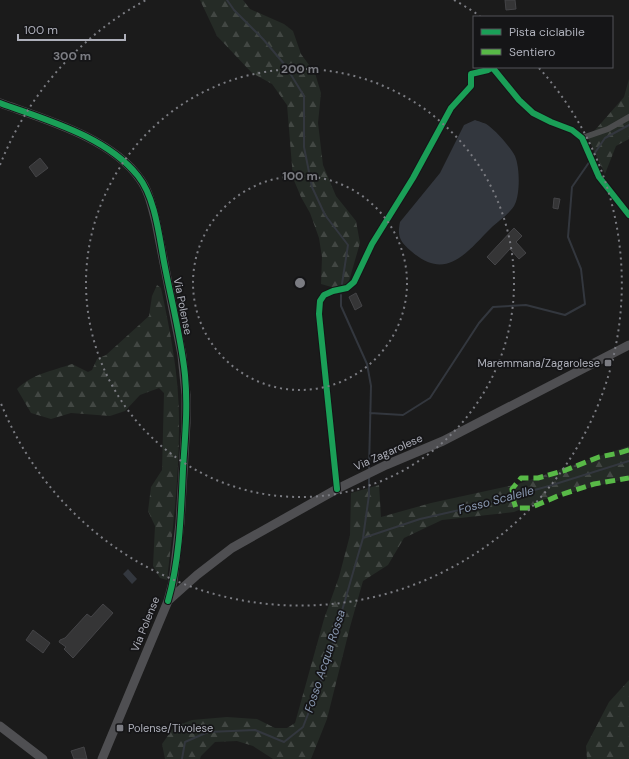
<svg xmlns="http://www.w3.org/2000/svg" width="629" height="759" font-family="'DM Sans',sans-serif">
	<defs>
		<pattern id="forest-firs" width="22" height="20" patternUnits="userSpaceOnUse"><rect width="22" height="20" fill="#252b26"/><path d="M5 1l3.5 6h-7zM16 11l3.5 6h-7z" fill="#424743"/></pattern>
	</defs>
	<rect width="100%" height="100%" fill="#1b1b1b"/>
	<path fill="url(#forest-firs)" d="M 200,0 L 243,0 L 250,9 L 284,24 L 293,31 L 301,54 L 315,73 L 321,93 L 318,123 L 323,165 L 336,196 L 356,221 L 360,243 L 349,281 L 345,286 L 335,288 L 321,284 L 322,257 L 319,238 L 310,213 L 301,197 L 293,178 L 287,105 L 272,84 L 252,73 L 217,36 Z
		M 629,79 L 629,139 L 616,146 L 605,174 L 588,138 L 624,97 Z
		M 157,285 L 161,288 C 171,334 180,381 179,427 C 179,478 173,529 167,580 L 160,578 L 153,566 L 155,526 L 148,511 L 151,487 L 162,470 L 164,393 L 159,388 L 140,395 L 125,411 L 110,416 L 71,413 L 51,419 L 31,413 L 17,389 C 32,374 52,371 72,364 L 88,372 L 92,370 L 97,359 L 106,355 L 149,316 L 152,296 Z
		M 629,446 L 629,478 L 548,498 L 514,512 L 442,520 L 404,538 L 388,565 L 363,581 L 350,627 L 327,719 L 311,759 L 273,759 L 253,746 L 237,741 L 215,742 L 201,756 L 200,759 L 165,759 L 162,744 L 174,727 L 192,720 L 227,717 L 257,719 L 275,728 L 287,728 L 295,723 L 324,619 L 339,577 L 350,535 L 351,493 L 379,485 L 381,517 L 431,503 L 518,484 Z
		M 629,680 L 629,759 L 587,759 L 586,746 L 609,702 Z"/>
	<path fill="#33373e" d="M 475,120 C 480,122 486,123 489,126 C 497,132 511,148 515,156 C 520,168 520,193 515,204 C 512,212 497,222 491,228 C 466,253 446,282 411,251 C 400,241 397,237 400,222 L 440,173 L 464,125 Z
		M 128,569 L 137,579 L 132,584 L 123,574 Z"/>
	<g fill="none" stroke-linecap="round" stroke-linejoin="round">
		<path stroke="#33373e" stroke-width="2" d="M 227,0 L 234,10 L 263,39 L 285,65 L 304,96 L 304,147 L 312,187 L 325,215 L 348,245 L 342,284
			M 592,157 L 605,138 L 629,125
			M 341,295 L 341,306 L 367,364 L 371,386 L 369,468
			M 370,413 L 403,415 L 430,398 L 479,323 L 493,307 L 526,305 L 565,315 L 585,304 L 581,269 L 568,237 L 572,187 L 590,161
			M 363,538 L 420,519 L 477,506 L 549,486 L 629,461
			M 182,759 L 185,742 L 208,732 L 255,730 L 284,742 L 303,727 L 324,673 L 363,538 L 369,495 L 369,477"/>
	</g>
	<path fill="#353536" stroke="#444447" d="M 505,0 L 515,0 L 516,9 L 506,10 Z
		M 40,158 L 48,168 L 36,177 L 29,167 Z
		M 554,198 L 560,199 L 558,209 L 553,208 Z
		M 514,228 L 522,236 L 516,242 L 526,253 L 519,259 L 510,249 L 495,265 L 487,257 Z
		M 356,293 L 362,306 L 355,310 L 349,297 Z
		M 103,604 L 113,613 L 73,658 L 64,649 L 66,647 L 59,642 L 60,640 L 65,638 L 87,614 L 91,617 Z
		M 33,630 L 50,643 L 43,653 L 26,640 Z
		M 84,747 L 87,759 L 74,759 L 71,751 Z"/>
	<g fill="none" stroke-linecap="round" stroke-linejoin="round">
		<path stroke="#4b4c4d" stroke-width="6" d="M 492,67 L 519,100 L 533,113 L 551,122 L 572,130 L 582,138 L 599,177 L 629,215
			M 582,138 L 608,129 L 629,117
			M 337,489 L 319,314 L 320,301 L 324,295 L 333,291 L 347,288 L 354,282 L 372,244 L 413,178 L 451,108 L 471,86 L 471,74 L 488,70 L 493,67"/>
		<path stroke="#4f4f52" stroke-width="9" d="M 0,103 C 44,119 112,138 140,179 C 149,191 152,207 156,222 L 182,355 L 186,395 L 186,423 L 180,523 L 173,582 L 168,601 L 102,759
			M 169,600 L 197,575 L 232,548 L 337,489 L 386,465 L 443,441 L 629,345
			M 0,726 L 43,759"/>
		<path stroke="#58b947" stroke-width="5" stroke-dasharray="10 5" stroke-linecap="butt" d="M 629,450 L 619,453 L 599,457 L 566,470 L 538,478 L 521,478 L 512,489 L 514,502 L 516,508 L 530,508 L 560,495 L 594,484 L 629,478"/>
		<g stroke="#151517" stroke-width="8">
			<path id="cycleway" d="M 492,67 L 519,100 L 533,113 L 551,122 L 572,130 L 582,138 L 599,177 L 629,215
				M 0,103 C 46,120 106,136 138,176 C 155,197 159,235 164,262 C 171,299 181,337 185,375 C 188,407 185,437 183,469 C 181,513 180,558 168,601
				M 337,489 L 319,314 L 320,301 L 324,295 L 333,291 L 347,288 L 354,282 L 372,244 L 413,178 L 451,108 L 471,86 L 471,74 L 488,70 L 493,67"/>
		</g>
		<use href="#cycleway" stroke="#1a9f57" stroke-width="6"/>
	</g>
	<g fill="none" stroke="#7b7c82" stroke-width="2" stroke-dasharray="2 4">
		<circle cx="300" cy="283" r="107"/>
		<circle cx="300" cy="283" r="214"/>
		<path d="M0 165A322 322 0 0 1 146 0M454 0A322 322 0 0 1 480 16M539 68A322 322 0 1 1 0 401"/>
	</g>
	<g fill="#7b7c82" stroke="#151517" stroke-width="1.5">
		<rect x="604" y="359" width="8" height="8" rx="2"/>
		<rect x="116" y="724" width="8" height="8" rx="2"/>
	</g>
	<g text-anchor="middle" stroke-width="3.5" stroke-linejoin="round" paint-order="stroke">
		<g font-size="11" fill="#aeb0ba" stroke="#151517">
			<text transform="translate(183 306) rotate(79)" y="4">Via Polense</text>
			<text transform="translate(388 452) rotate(-24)" y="4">Via Zagarolese</text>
			<text transform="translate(145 624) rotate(-68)" y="4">Via Polense</text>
		</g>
		<g font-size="11" fill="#aeb0ba" stroke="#151517" text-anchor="end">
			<text x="600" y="367">Maremmana/Zagarolese</text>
			<text x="128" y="732" text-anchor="start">Polense/Tivolese</text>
		</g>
		<g font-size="12" font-style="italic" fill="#8998b0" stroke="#151517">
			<text transform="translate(496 500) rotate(-15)" y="4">Fosso Scalelle</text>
			<text transform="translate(325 661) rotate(-72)" y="4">Fosso Acqua Rossa</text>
		</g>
	</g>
	<circle cx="300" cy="283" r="6" fill="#7b7c82" stroke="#151517" stroke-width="2"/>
	<g font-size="12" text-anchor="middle" font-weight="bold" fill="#7b7c82" stroke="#151517" stroke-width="3.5" stroke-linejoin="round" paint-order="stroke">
		<text x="72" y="60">300 m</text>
		<text x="300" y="73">200 m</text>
		<text x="300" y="180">100 m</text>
	</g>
	<rect x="473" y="16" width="140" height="52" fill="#151517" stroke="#525358"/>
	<rect x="481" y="29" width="20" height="6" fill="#1a9f57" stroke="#525358"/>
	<text x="509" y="36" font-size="12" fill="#aeb0ba">Pista ciclabile</text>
	<rect x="481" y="49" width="20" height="6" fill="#58b947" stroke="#525358"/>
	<text x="509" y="56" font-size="12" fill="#aeb0ba">Sentiero</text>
	<path d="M18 34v6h107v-6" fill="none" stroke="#aeb0ba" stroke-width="2"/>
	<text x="24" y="34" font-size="12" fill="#aeb0ba" stroke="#151517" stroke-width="3" paint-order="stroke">100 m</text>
</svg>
